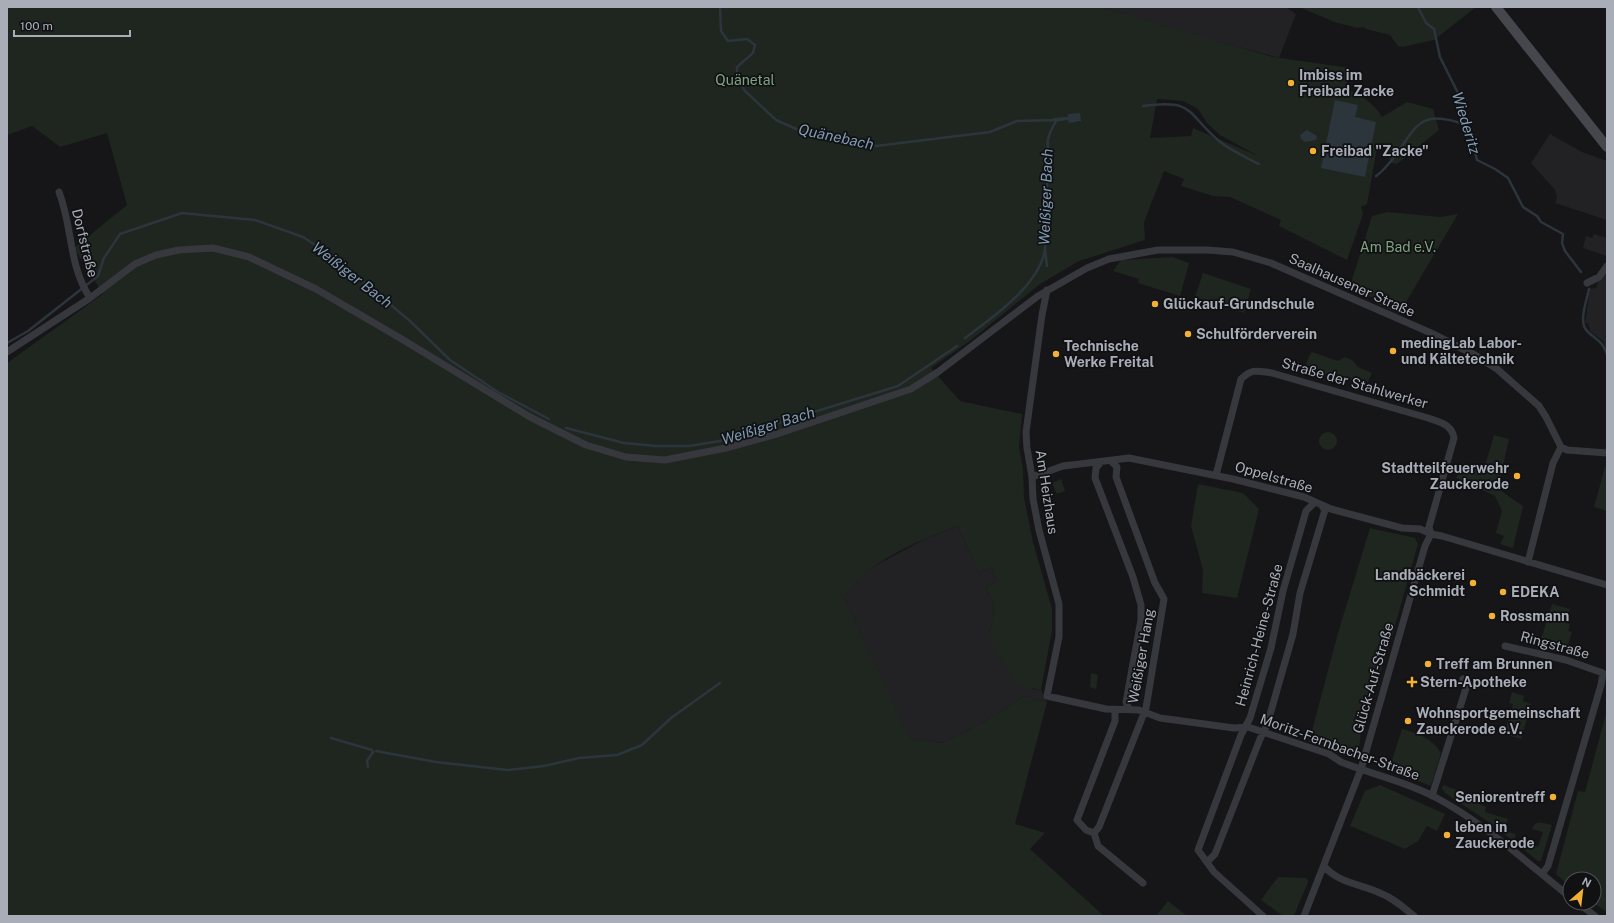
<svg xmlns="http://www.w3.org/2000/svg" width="1614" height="923" font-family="'Public Sans',sans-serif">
	<rect width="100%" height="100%" fill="#161618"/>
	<path fill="#222225" d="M 1101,7 L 1286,7 L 1296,14 L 1279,58 L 1194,35 Z
		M 1550,134 L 1582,152 L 1607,161 L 1607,220 L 1555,203 L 1557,198 L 1555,190 L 1531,163 Z
		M 1594,234 L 1607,238 L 1607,256 L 1583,248 L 1586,236 L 1592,238 Z
		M 1607,271 L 1607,353 L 1603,341 L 1591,332 L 1588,323 L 1585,323 L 1590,289 L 1596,288 L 1599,280 Z
		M 958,526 L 979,573 L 991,567 L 998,581 L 986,587 L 994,606 L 993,620 L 989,633 L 1032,689 L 1041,690 L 1047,702 L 1024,696 L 976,727 L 943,743 L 909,739 L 844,597 L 862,575 L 871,568 L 925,539 Z"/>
	<path fill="#1e261f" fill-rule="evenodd" d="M 7,7 L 1101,7 L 1273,57 L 1350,68 L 1346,89 C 1360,94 1374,103 1382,117 L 1407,102 L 1433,109 L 1439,130 L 1397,164 L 1391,163 L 1385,149 L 1378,143 L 1367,204 L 1361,207 L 1363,214 L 1347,260 L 1279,226 L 1281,220 L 1230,197 L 1213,196 L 1181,186 L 1184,179 L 1164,171 L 1144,222 L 1145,240 L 1079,261 L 1040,284 L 971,340 L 931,368 L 960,401 L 1022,414 L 1019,447 L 1023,469 L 1024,498 L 1033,542 L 1052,609 L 1052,630 L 1041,690 L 1021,686 L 1013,679 L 993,648 L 989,633 L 993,620 L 994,606 L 986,587 L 998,581 L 991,567 L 979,573 L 958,526 C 928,537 889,553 864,574 C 857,580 851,590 844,597 L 910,739 L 943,743 L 976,727 L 1024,696 L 1047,702 L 1015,824 L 1045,833 L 1030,849 L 1104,916 L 7,916 L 7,363 L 103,294 L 74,248 L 127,205 L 107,133 L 60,147 L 32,126 L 7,135 ZM 1157,99 L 1183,101 L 1198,109 L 1207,123 L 1220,135 L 1258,156 L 1193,128 L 1191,136 L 1150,138 Z
		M 1299,7 L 1476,7 L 1434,40 L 1402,47 L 1398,46 L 1390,35 L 1366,29 L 1364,27 L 1358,28 L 1337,23 Z
		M 1387,212 L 1440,217 L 1458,214 L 1399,314 L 1376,303 L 1374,298 L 1349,289 L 1372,216 Z
		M 1173,257 L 1189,263 L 1180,296 L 1138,283 L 1139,279 L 1113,271 L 1121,260 Z
		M 1203,273 L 1251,289 L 1244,313 L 1195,297 Z
		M 1312,352 L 1338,361 L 1345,357 L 1352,360 L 1358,367 L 1372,373 L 1368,382 L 1319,373 L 1312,370 L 1306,364 L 1309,356 Z
		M1319 441a9 9 0 1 1 18 0a9 9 0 1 1-18 0Z
		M 1494,435 L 1509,439 L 1498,489 L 1523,506 L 1513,548 L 1500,544 L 1504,536 L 1496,533 L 1502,511 L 1495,496 L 1456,478 L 1463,463 L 1484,469 Z
		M 1605,467 L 1607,467 L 1607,511 L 1594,507 Z
		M 1061,479 L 1065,491 L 1057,494 L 1052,483 Z
		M 1198,484 L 1243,493 L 1259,509 L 1237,598 L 1202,593 L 1203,570 L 1191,526 Z
		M 1370,528 L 1415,538 L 1418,544 L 1389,647 L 1366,712 L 1363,712 L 1359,749 L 1346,756 L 1309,742 L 1338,633 Z
		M 1552,604 L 1570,609 L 1566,623 L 1570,624 L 1568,631 L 1572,632 L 1568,645 L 1541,639 Z
		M 1091,673 L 1098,675 L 1096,689 L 1090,687 Z
		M 1512,692 L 1524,696 L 1523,701 L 1531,704 L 1521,739 L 1504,734 L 1513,704 L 1509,703 Z
		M 1607,710 L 1607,912 L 1593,903 L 1594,879 L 1570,879 L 1566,883 L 1556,874 L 1578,791 L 1585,792 Z
		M 1402,729 C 1417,733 1432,738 1441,753 L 1431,786 L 1384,768 L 1385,764 L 1390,766 Z
		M 1380,785 L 1445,814 L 1437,831 L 1427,826 L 1418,841 L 1405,849 L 1350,826 L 1365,791 Z
		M 1443,785 L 1468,794 L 1467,798 L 1486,807 L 1485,812 L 1508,819 L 1504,831 L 1516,834 L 1514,840 L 1538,847 L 1543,832 L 1532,829 C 1536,819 1543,823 1552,825 L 1541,861 L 1538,861 L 1493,825 L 1445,793 L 1442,789 Z
		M 1278,877 L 1307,878 L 1308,882 L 1294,916 L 1283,916 L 1261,900 Z
		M 1168,901 L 1187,916 L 1156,916 Z"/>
	<path fill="#2c353c" d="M 1335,100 L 1358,105 L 1355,117 L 1376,122 L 1365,177 L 1321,168 Z
		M 1080,113 L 1081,121 L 1069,123 L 1068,120 L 1054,122 L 1053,118 L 1068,117 L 1068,114 Z
		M 1307,130 L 1317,136 L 1316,140 L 1305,142 L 1301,139 L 1300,135 Z"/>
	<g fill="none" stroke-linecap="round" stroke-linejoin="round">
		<path stroke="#2c353c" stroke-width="2.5" d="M 720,7 L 721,31 L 728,41 L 747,39 L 755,45 L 753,53 L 737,67 L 737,77 L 745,91 L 776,120 L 803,132 L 876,146 L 990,132 L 1017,121 L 1056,120
			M 1418,7 L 1426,23 L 1434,29 L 1440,57 L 1460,97 L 1466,125 L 1471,135 L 1477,160 L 1495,169 L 1508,178 L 1523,207 L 1537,216 L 1541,222 L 1563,234 L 1562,243 L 1565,251 L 1581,272
			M 1143,106 C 1195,99 1185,112 1219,141 C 1231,151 1246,157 1259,164
			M 1376,176 C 1382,172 1386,167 1391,161 C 1417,128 1417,107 1466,125
			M 1045,250 L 1047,266
			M 1589,289 C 1587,300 1578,322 1587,331 C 1597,341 1601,339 1607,354
			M 965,338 C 992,318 1040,285 1045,249 C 1046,239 1043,229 1043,219 C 1044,201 1048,184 1049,167 C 1050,142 1042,146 1056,121
			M 7,343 L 28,331 L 98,276 L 104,258 L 120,234 L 182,213 L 255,220 L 303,237 L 335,258 L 410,321 L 450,360 L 498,392 L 549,419
			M 566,428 L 624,443 L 656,446 L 689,446 L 720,441 L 898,386 L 957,346
			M 331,738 L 372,750 L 373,752 L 367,761 L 368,767
			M 376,751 L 436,762 L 507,770 L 544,766 L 579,758 L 617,755 L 642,745 L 671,718 L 720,683"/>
		<path stroke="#37383d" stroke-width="7" d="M 59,192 C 73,228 68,264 90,298
			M 1587,283 L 1599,277 L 1607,266
			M 1047,290 L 1042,315 L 1026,432 L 1027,448 L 1032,477 L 1033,499 L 1039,530 L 1059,604 L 1059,637 L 1047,696 L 1106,709 L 1139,710 L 1160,718 L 1234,728 L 1248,727 L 1329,754 L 1341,762 C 1371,774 1404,781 1433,796 C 1483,822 1526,862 1570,897
			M 7,352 L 90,298 L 135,264 L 156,255 L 179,250 L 213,248 L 249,257 L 316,289 L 400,338 L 530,417 L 586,445 L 626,457 L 665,460 L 726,448 L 777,434 L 911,389 L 938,372 L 1038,296 L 1087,268 L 1109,259 L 1158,250 L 1207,250 L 1233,252 L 1271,263 L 1431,333 L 1475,355 L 1497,369 L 1539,406 L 1546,417 L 1561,447 L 1567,450 L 1607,453
			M 1100,463 L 1096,468 L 1095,478 L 1133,577 L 1141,605 L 1141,620 L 1126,702 L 1129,709
			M 1216,475 L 1241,379 C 1253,368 1257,371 1272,373 L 1428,418 C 1439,422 1452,424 1454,438 L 1429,527 L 1431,534
			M 1032,477 L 1063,466 L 1129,458 L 1233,479 L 1304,497 L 1331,509 L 1402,528 L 1420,529 L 1431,534 L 1442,536 L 1607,585
			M 1528,562 L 1553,463 L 1561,447
			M 1505,646 L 1566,660 L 1603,673 L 1601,685 L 1548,866 L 1542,874
			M 1432,796 L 1467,685 L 1463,679
			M 1094,833 L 1099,827 L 1146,708 L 1164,599 L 1155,583 L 1116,477 L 1117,467 L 1112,462
			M 1094,833 L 1086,830 L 1077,820 L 1115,721 L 1115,710
			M 1094,833 L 1098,846 L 1143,883
			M 1207,862 L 1215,854 L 1260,739 L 1267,725 L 1293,634 L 1300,593 L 1325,510 L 1322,506
			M 1324,866 C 1338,883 1361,884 1380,893 C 1393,898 1403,907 1414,916
			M 1578,903 L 1595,916
			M 1263,916 L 1214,872 L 1198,850 L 1241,735 L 1250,718 L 1271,648 L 1283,591 L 1306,511 L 1315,502
			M 1304,916 L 1361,769 L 1425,546 L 1431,534"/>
		<path stroke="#45474d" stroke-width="10" d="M 1496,7 L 1607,147"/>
	</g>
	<g fill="#f2b134" stroke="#111113" stroke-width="1.5">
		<circle cx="1291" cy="83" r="4"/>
		<circle cx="1313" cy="151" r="4"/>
		<circle cx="1155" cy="304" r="4"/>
		<circle cx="1188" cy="334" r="4"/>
		<circle cx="1393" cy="351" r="4"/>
		<circle cx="1056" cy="354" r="4"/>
		<circle cx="1517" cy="476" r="4"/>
		<circle cx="1473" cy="583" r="4"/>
		<circle cx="1503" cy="592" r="4"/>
		<circle cx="1492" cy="616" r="4"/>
		<circle cx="1428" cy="664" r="4"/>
		<path d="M1410 676h4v4h4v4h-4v4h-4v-4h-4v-4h4z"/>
		<circle cx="1408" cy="721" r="4"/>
		<circle cx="1553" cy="797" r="4"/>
		<circle cx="1447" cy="835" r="4"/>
	</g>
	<g text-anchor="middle" stroke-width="3.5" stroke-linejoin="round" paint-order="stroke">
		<g font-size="14" font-weight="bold" fill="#a8adb8" stroke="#111113" text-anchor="start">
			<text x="1299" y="80">Imbiss im<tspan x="1299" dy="16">Freibad Zacke</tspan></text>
			<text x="1321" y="156">Freibad "Zacke"</text>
			<text x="1163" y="309">Glückauf-Grundschule</text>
			<text x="1196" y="339">Schulförderverein</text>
			<text x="1401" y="348">medingLab Labor-<tspan x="1401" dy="16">und Kältetechnik</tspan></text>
			<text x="1064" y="351">Technische<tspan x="1064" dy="16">Werke Freital</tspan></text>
			<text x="1509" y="473" text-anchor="end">Stadtteilfeuerwehr<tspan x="1509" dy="16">Zauckerode</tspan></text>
			<text x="1465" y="580" text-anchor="end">Landbäckerei<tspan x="1465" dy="16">Schmidt</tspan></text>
			<text x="1511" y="597">EDEKA</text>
			<text x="1500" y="621">Rossmann</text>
			<text x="1436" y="669">Treff am Brunnen</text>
			<text x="1420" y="687">Stern-Apotheke</text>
			<text x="1416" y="718">Wohnsportgemeinschaft<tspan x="1416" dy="16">Zauckerode e.V.</tspan></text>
			<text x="1545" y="802" text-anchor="end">Seniorentreff</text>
			<text x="1455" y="832">leben in<tspan x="1455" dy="16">Zauckerode</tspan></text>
		</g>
		<g font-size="14" fill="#7fa381" stroke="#111113">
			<text x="745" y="85">Quänetal</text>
			<text x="1398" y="252">Am Bad e.V.</text>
		</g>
		<g font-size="14" fill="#a8adb8" stroke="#111113">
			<text transform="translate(85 243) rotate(76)" y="5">Dorfstraße</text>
			<text transform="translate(1352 285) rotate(24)" y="5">Saalhausener Straße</text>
			<text transform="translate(1355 383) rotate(16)" y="5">Straße der Stahlwerker</text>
			<text transform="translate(1274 477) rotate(16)" y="5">Oppelstraße</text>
			<text transform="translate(1047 492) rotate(81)" y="5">Am Heizhaus</text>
			<text transform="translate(1259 635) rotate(-75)" y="5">Heinrich-Heine-Straße</text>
			<text transform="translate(1555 645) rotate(15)" y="5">Ringstraße</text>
			<text transform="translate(1141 656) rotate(-80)" y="5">Weißiger Hang</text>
			<text transform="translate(1373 678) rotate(-74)" y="5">Glück-Auf-Straße</text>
			<text transform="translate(1340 747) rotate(20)" y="5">Moritz-Fernbacher-Straße</text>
		</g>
		<g font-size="15" font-style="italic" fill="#7f9bb3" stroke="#111113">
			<text transform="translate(1466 123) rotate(73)" y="5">Wiederitz</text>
			<text transform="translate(836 137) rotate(12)" y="5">Quänebach</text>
			<text transform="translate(1046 197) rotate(-88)" y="5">Weißiger Bach</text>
			<text transform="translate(352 275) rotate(38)" y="5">Weißiger Bach</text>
			<text transform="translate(768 426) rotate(-17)" y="5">Weißiger Bach</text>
		</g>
	</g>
	<rect width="1614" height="923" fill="none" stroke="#a8adb8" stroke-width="16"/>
	<g transform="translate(1582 891) rotate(28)"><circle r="19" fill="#111113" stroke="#4d4f55"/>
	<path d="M0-3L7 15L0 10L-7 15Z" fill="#f2b134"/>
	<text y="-6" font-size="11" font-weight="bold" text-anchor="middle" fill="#a8adb8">N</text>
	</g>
	<path d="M14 30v6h116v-6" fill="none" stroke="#a8adb8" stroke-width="2"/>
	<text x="20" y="30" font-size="12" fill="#a8adb8" stroke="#111113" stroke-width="3" paint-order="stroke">100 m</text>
</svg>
